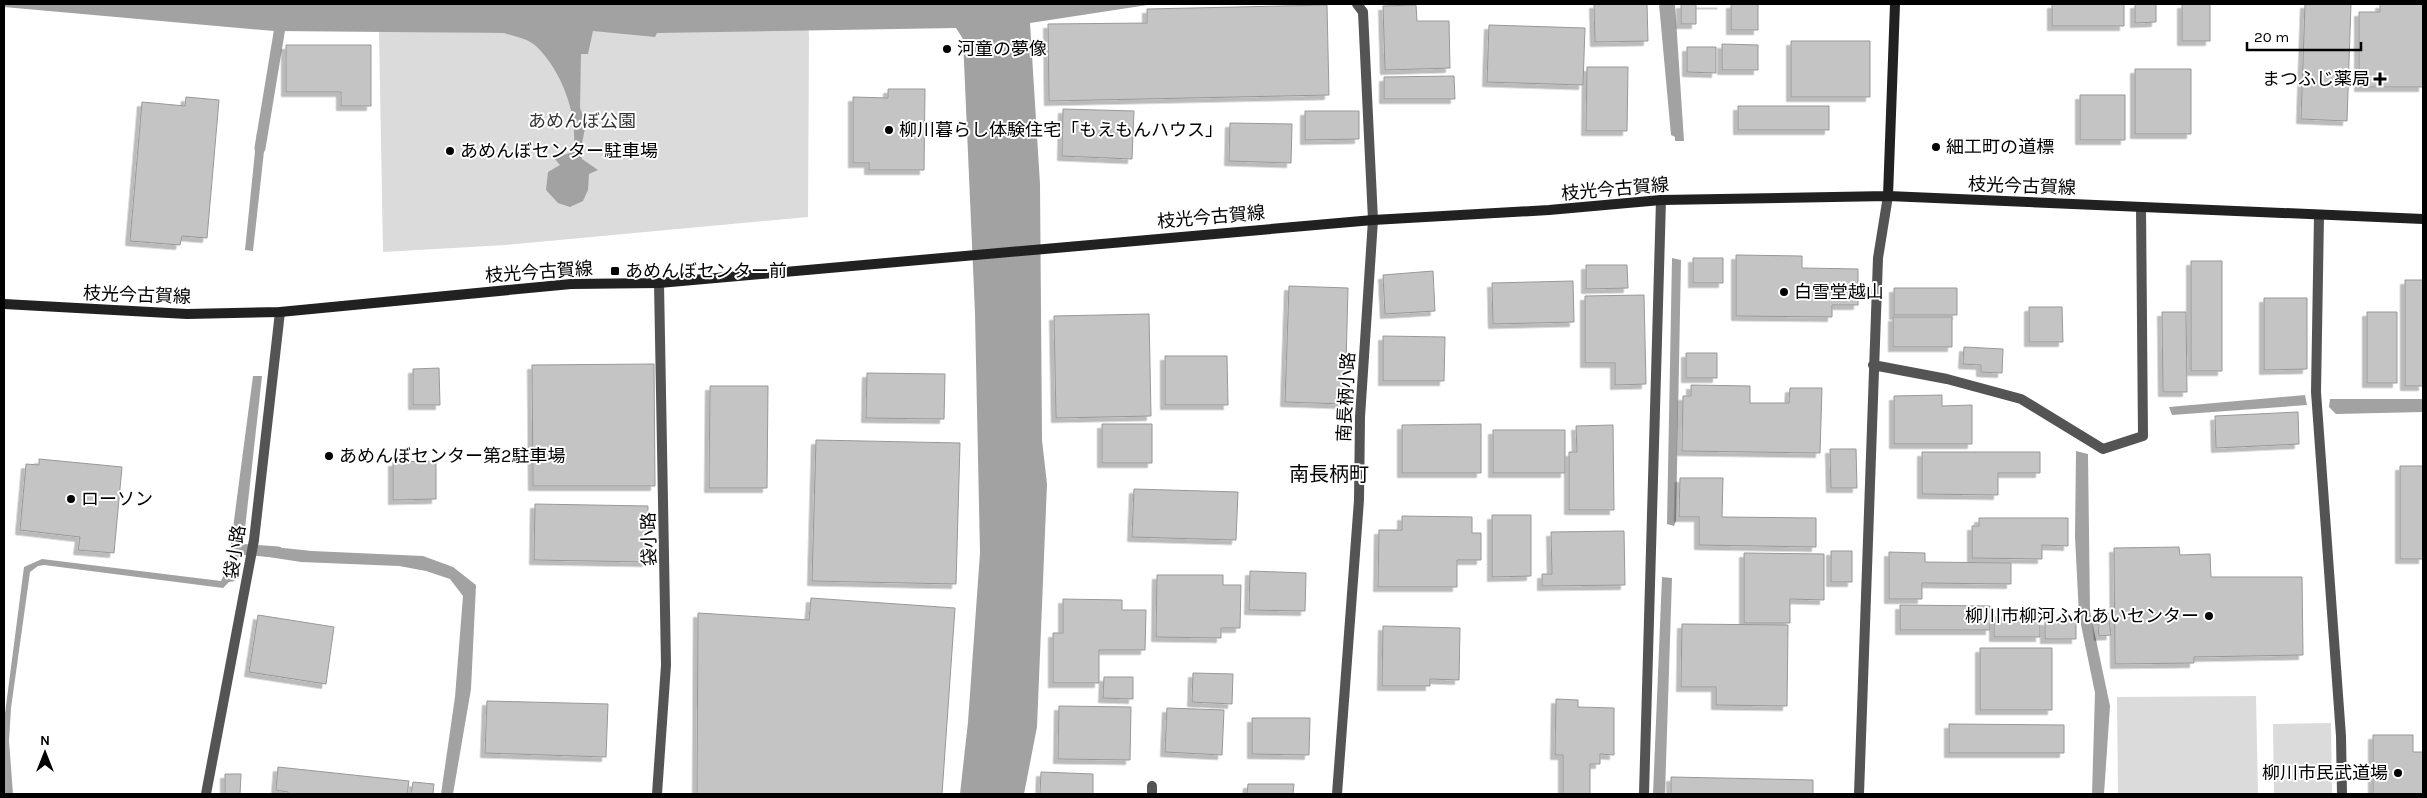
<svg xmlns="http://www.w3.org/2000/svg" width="2427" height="798" font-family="Karla,'Noto Sans JP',sans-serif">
	<defs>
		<filter id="shadow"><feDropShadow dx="-4.5" dy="4.5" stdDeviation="0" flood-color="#0004"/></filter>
	</defs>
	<rect width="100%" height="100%" fill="#fff"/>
	<path fill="#dbdbdb" d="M 807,4 L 809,36 L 808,217 L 505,245 L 383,252 L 379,31 L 504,33 Z
		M 2256,696 L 2258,794 L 2118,794 L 2117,697 Z
		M 2331,723 L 2332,794 L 2274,794 L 2273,724 Z"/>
	<path fill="#a2a2a2" d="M 4,4 L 1154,4 L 1030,23 L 1040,184 L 1042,440 L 1047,484 L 1037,727 L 1024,794 L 960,794 L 968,722 L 980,553 L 975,313 L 963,39 L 956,28 L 657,33 L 655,37 L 593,31 L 588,54 L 581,54 L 580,108 L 586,123 L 580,154 L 582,159 L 598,170 L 589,174 L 588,190 L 583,201 L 570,207 L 558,203 L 546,190 L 548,172 L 560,165 L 554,158 L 573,152 C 579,117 562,71 536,46 C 529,39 513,36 504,33 L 274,31 L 4,7 Z
		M 1659,4 L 1675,4 L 1684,141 L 1675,141 L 1675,137 L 1671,135 Z
		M 257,132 L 266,133 L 253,251 L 245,250 Z
		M 1672,258 L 1681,260 L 1676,521 L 1674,526 L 1667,524 Z
		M 253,376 L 262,376 L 244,538 L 235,581 L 229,582 L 223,588 L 44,565 L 38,566 L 30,572 L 11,708 L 9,741 L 13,794 L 5,794 L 4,721 L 24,567 L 42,559 L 221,581 L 228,566 Z
		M 2305,395 L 2307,405 L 2172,415 L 2169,407 Z
		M 2330,399 L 2423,399 L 2423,412 L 2336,414 L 2329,407 Z
		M 2076,451 L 2088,454 L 2090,611 L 2110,706 L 2104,794 L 2092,794 L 2095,693 L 2079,615 L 2075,537 Z
		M 264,546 L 312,551 L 423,556 L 453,567 L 476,585 L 471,689 L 453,794 L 441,794 L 455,697 L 463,596 L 450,579 L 426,571 L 399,566 L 301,562 L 262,556 Z
		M 1662,577 L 1672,578 L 1665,794 L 1653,794 Z"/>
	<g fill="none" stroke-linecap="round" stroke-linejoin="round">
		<path stroke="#a2a2a2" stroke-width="11" d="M 260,148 L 282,15
			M 237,549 L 278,552"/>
	</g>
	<path fill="#c4c4c4" stroke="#989898" filter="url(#shadow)" d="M 1594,4 L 1647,4 L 1648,41 L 1595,42 Z
		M 1681,4 L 1722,4 L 1696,4 L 1696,24 L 1681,24 Z
		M 1731,4 L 1758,4 L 1758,30 L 1731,30 Z
		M 2052,4 L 2124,4 L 2124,26 L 2052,26 Z
		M 2135,4 L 2156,4 L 2156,22 L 2135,23 Z
		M 2182,4 L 2210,4 L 2210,41 L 2182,41 Z
		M 2305,4 L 2351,4 L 2347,121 L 2301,119 Z
		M 2380,4 L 2423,4 L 2423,87 L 2359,87 L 2359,12 L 2380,12 Z
		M 1327,5 L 1329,95 L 1049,101 L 1048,24 L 1147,23 L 1147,9 Z
		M 1416,5 L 1417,21 L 1449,21 L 1450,68 L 1385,70 L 1383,6 Z
		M 1489,25 L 1585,28 L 1583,85 L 1487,82 Z
		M 1791,41 L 1870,41 L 1870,97 L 1791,97 Z
		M 1722,44 L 1758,45 L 1758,70 L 1722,70 Z
		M 286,45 L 371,45 L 371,106 L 341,106 L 341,92 L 286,92 Z
		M 1687,47 L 1716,47 L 1716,73 L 1687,72 Z
		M 1587,67 L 1628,67 L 1627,131 L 1586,131 Z
		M 2135,69 L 2191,69 L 2191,134 L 2135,134 Z
		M 1454,76 L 1455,99 L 1384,99 L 1384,77 Z
		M 888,89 L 925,89 L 924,170 L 869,170 L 869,163 L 853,163 L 853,97 L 888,98 Z
		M 2080,95 L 2125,95 L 2125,140 L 2080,140 Z
		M 186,97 L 219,100 L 207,238 L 182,236 L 180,245 L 130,241 L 142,102 L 185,106 Z
		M 1738,106 L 1829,106 L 1829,130 L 1738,130 Z
		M 1063,109 L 1134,111 L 1132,159 L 1062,156 Z
		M 1305,111 L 1359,111 L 1359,139 L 1305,140 Z
		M 1230,123 L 1292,124 L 1291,163 L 1229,161 Z
		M 1736,255 L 1802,256 L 1802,268 L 1858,269 L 1858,305 L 1832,305 L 1832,317 L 1736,316 Z
		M 1693,258 L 1723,258 L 1723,283 L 1693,283 Z
		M 2191,261 L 2222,261 L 2222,371 L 2191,371 Z
		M 1586,265 L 1627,265 L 1628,288 L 1586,289 Z
		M 1433,271 L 1435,311 L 1385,314 L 1383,275 Z
		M 2405,280 L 2423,280 L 2423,386 L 2405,386 Z
		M 1573,281 L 1574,322 L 1493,324 L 1492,283 Z
		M 1289,286 L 1348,288 L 1345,404 L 1285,402 Z
		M 1894,288 L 1957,288 L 1957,315 L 1894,315 Z
		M 1644,295 L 1646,384 L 1615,385 L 1615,363 L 1585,363 L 1585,296 Z
		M 2264,298 L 2307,298 L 2307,369 L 2264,370 Z
		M 2029,307 L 2062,307 L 2063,342 L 2029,342 Z
		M 2162,312 L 2186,312 L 2187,392 L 2163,392 Z
		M 2367,312 L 2397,312 L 2397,383 L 2367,383 Z
		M 1149,314 L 1151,416 L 1056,418 L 1054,316 Z
		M 1893,317 L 1952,317 L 1952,347 L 1893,347 Z
		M 1383,336 L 1445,337 L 1444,381 L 1383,381 Z
		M 1964,347 L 2003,349 L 2002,373 L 1981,372 L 1981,365 L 1963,364 Z
		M 1686,353 L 1717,353 L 1717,378 L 1686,378 Z
		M 1165,356 L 1227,356 L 1228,405 L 1165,405 Z
		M 654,364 L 655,486 L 533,486 L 532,365 Z
		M 439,368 L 440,405 L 413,405 L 413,369 Z
		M 867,373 L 945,374 L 944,419 L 866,418 Z
		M 1691,385 L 1750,386 L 1750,403 L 1789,403 L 1790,388 L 1822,388 L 1820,453 L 1682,451 L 1683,396 L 1691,396 Z
		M 710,386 L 768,386 L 767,488 L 709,488 Z
		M 1942,395 L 1942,406 L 1972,405 L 1972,444 L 1894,444 L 1894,396 Z
		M 2298,412 L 2299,444 L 2216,448 L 2215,416 Z
		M 1102,424 L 1152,424 L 1152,463 L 1102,463 Z
		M 1481,424 L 1481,473 L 1402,473 L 1402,425 Z
		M 1613,425 L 1614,510 L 1569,510 L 1569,452 L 1577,452 L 1576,426 Z
		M 1493,430 L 1565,430 L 1565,473 L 1493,473 Z
		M 816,440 L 960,443 L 956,584 L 812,581 Z
		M 1830,449 L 1856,449 L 1857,488 L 1831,488 Z
		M 1922,452 L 2040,452 L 2040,473 L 1998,473 L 1998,495 L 1922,494 Z
		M 39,459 L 122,467 L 114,553 L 78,550 L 80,537 L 20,530 L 26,464 L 39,465 Z
		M 436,461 L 436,499 L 393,500 L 393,462 Z
		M 2400,466 L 2423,466 L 2423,559 L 2400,559 Z
		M 1680,478 L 1723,478 L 1722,517 L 1816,518 L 1816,547 L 1699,545 L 1699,517 L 1679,517 Z
		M 1134,489 L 1238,492 L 1236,540 L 1132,537 Z
		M 535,504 L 648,506 L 647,562 L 534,560 Z
		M 1492,515 L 1531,515 L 1531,576 L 1492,577 Z
		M 1402,516 L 1472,517 L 1472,533 L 1481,533 L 1481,560 L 1457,560 L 1457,587 L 1378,587 L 1379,530 L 1402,530 Z
		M 1979,518 L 2068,518 L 2068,546 L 2042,545 L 2042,559 L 1972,558 L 1972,526 L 1979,526 Z
		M 1624,531 L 1625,585 L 1542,586 L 1542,574 L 1552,574 L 1551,532 Z
		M 2179,547 L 2180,555 L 2210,554 L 2211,577 L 2302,577 L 2303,655 L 2194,657 L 2194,663 L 2115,664 L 2114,548 Z
		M 1831,551 L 1852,551 L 1852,582 L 1831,582 Z
		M 1889,552 L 1925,553 L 1925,562 L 2011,563 L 2011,584 L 1922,583 L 1922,599 L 1889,599 Z
		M 1744,553 L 1824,554 L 1824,600 L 1790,599 L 1790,623 L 1744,623 Z
		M 1250,571 L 1306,573 L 1305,611 L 1249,610 Z
		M 1157,575 L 1223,575 L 1223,585 L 1241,585 L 1240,628 L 1221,628 L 1221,638 L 1156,637 Z
		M 811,598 L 955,608 L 942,794 L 697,794 L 698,613 L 809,620 Z
		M 1063,599 L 1122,600 L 1122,610 L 1146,610 L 1145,650 L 1099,650 L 1099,683 L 1053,683 L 1053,633 L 1063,633 Z
		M 1900,605 L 1990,606 L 1990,630 L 1900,630 Z
		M 2108,613 L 2111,635 L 2099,636 L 2097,614 Z
		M 258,615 L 334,627 L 326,684 L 249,672 Z
		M 1994,617 L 2040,617 L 2040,637 L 1994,637 Z
		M 2045,621 L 2076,621 L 2076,639 L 2045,639 Z
		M 1682,624 L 1788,625 L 1787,706 L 1716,705 L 1716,687 L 1681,687 Z
		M 1383,626 L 1460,628 L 1459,680 L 1430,679 L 1430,686 L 1382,686 Z
		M 1980,648 L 2052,648 L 2052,710 L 1980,710 Z
		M 1193,673 L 1233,674 L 1232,704 L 1192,702 Z
		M 1104,677 L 1133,677 L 1133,699 L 1103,698 Z
		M 1556,699 L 1578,700 L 1578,707 L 1614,708 L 1614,755 L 1600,754 L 1600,764 L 1590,764 L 1590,794 L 1563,794 L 1563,755 L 1555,755 Z
		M 487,701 L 608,704 L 606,757 L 485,753 Z
		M 1059,706 L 1131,707 L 1130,760 L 1058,759 Z
		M 1167,708 L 1224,710 L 1222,755 L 1165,752 Z
		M 1252,718 L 1310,718 L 1309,755 L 1252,754 Z
		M 1949,724 L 2064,725 L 2064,753 L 1949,753 Z
		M 2373,735 L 2413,735 L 2413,752 L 2423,752 L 2423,794 L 2373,794 Z
		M 278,767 L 409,781 L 407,794 L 288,794 L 288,792 L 276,790 Z
		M 1041,772 L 1093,774 L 1093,794 L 1040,794 Z
		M 225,774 L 241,774 L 240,794 L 225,794 Z
		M 1671,777 L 1813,780 L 1813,794 L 1671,794 Z
		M 413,782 L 434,784 L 433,794 L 411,794 Z
		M 1248,784 L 1294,784 L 1293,794 L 1247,794 Z"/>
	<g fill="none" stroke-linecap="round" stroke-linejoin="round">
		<path stroke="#545454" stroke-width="10" d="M 2319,216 L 2316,392 L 2341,736 L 2342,794
			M 1873,365 L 1947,379 L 2021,399 L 2103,449 L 2143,436 L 2141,207
			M 206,794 L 254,540 L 280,312
			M 657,794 L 666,665 L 659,283
			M 1152,794 L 1152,786
			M 1337,794 L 1359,500 L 1360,417 L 1373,220 L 1363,12 L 1357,4
			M 1644,794 L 1661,200
			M 1859,794 L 1878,258 L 1888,196"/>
		<path stroke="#212121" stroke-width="10" d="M 1888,196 L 1895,4
			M 4,304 L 187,314 L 280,312 L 571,284 L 659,283 L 1373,220 L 1549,210 L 1661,200 L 1888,196 L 2423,219"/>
	</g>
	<g fill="#000" stroke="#fff" stroke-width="2">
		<circle cx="947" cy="49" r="5"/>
		<path d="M2377.5 71.5h5v5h5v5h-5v5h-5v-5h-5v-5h5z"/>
		<circle cx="889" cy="130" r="5"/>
		<circle cx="1936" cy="147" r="5"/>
		<circle cx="450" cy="151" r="5"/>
		<rect x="610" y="266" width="10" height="10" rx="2.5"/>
		<circle cx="1784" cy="292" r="5"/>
		<circle cx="329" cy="456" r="5"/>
		<circle cx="71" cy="499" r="5"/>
		<circle cx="2209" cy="616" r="5"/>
		<circle cx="2398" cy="773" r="5"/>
	</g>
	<g text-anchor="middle" stroke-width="4" stroke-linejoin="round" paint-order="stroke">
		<g font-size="18" fill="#000" stroke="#fff" text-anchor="start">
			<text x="957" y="55">河童の夢像</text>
			<text x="2370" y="85" text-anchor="end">まつふじ薬局</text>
			<text x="899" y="136">柳川暮らし体験住宅「もえもんハウス」</text>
			<text x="1946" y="153">細工町の道標</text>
			<text x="460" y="157">あめんぼセンター駐車場</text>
			<text x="625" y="277">あめんぼセンター前</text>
			<text x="1794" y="298">白雪堂越山</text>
			<text x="339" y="462">あめんぼセンター第2駐車場</text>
			<text x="81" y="505">ローソン</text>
			<text x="2199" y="622" text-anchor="end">柳川市柳河ふれあいセンター</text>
			<text x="2388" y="779" text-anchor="end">柳川市民武道場</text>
		</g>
		<g font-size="18" fill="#323232" stroke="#fff">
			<text x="582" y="127">あめんぼ公園</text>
		</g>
		<g font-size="18" fill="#000" stroke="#fff">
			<text transform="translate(2022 186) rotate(2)" y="6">枝光今古賀線</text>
			<text transform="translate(1615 189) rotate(-5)" y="6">枝光今古賀線</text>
			<text transform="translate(1211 217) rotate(-5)" y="6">枝光今古賀線</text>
			<text transform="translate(539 272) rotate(-4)" y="6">枝光今古賀線</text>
			<text transform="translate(137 295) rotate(2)" y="6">枝光今古賀線</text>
			<text transform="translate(1346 397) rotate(-87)" y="6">南長柄小路</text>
			<text transform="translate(649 539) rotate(-91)" y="6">袋小路</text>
			<text transform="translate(235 552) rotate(-81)" y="6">袋小路</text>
		</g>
		<g font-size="20" fill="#000" stroke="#fff">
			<text x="1329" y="481">南長柄町</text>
		</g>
	</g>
	<rect width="2427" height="798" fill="none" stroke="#000000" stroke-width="10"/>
	<g transform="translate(45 753)" stroke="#ffffff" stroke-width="4" paint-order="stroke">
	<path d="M0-4L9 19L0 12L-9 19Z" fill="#000000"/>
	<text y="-8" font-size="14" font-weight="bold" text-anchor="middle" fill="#000000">N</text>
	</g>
	<path d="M2247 42v8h114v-8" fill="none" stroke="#000000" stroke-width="2.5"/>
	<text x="2254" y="42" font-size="15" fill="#000000" stroke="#ffffff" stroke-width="4" paint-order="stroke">20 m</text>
</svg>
